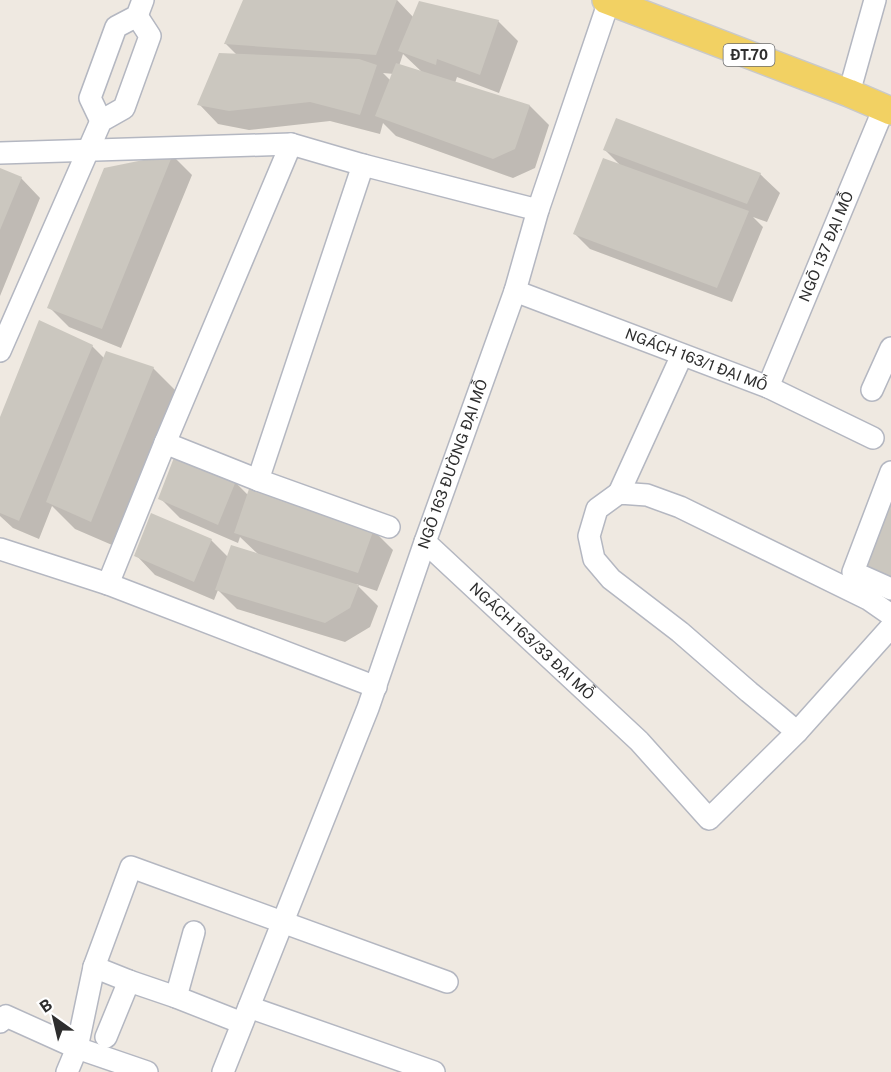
<svg xmlns="http://www.w3.org/2000/svg" width="891" height="1072" font-family="'Public Sans',sans-serif">
	<rect width="100%" height="100%" fill="#efe9e1"/>
	<path fill="#0003" fill-rule="evenodd" d="M 245,0 L 397,0 L 414,18 L 498,21 L 518,41 L 499,93 L 457,77 L 455,83 L 530,106 L 549,125 L 535,168 L 513,178 L 396,136 L 383,123 L 380,134 L 330,121 L 249,130 L 218,124 L 199,104 L 238,56 L 226,44 ZM 403,54 L 423,73 L 399,66 ZM 383,73 L 394,74 L 391,81 Z
		M 605,150 L 760,174 L 780,193 L 767,222 L 753,217 L 763,227 L 732,302 L 590,249 L 575,234 L 621,166 Z
		M 173,156 L 192,175 L 121,348 L 69,327 L 49,307 Z
		M 0,170 L 21,178 L 40,198 L 0,296 Z
		M 92,346 L 105,359 L 153,368 L 180,395 L 119,548 L 75,529 L 52,506 L 39,539 L 13,528 L 0,516 L 0,421 Z
		M 235,482 L 249,496 L 373,530 L 393,550 L 377,591 L 356,584 L 378,606 L 370,627 L 345,642 L 237,609 L 218,590 L 214,600 L 155,575 L 136,555 L 211,540 L 228,557 L 259,555 L 240,537 L 238,543 L 180,518 L 160,498 Z"/>
	<path fill="#cbc7bf" d="M 243,0 L 397,0 L 376,55 L 224,44 Z
		M 419,1 L 499,20 L 480,75 L 437,59 L 436,65 L 398,51 Z
		M 219,53 L 359,59 L 377,65 L 360,115 L 310,102 L 229,111 L 197,105 Z
		M 396,63 L 530,105 L 515,149 L 493,159 L 375,116 Z
		M 616,118 L 761,173 L 747,204 L 603,150 Z
		M 173,154 L 102,329 L 47,308 L 104,168 Z
		M 603,158 L 749,211 L 717,288 L 573,234 Z
		M 0,168 L 22,177 L 0,230 Z
		M 39,320 L 93,345 L 19,521 L 0,513 L 0,417 Z
		M 106,351 L 154,367 L 91,522 L 46,502 Z
		M 175,455 L 236,481 L 218,525 L 158,499 Z
		M 250,486 L 374,529 L 358,573 L 234,533 Z
		M 891,492 L 891,581 L 861,570 Z
		M 151,513 L 212,539 L 194,582 L 134,556 Z
		M 231,545 L 359,585 L 350,608 L 325,623 L 215,590 Z"/>
	<g fill="none" stroke-linecap="round" stroke-linejoin="round">
		<g stroke="#b4b7c1" stroke-width="24">
			<g id="minor">
				<path d="M 849,93 L 875,0"/>
				<path d="M 101,121 L 90,98 L 116,27 L 137,16 L 143,0"/>
				<path d="M 0,153 L 291,144 L 363,165 L 538,210"/>
				<path id="s1" d="M 515,291 L 768,387 L 873,438"/>
				<path d="M 0,351 L 101,121 L 124,108 L 150,36 L 137,16"/>
				<path id="s2" d="M 768,387 L 884,108"/>
				<path d="M 872,390 L 891,348"/>
				<path d="M 165,443 L 258,480 L 389,527"/>
				<path d="M 891,472 L 853,572 L 891,589"/>
				<path d="M 258,480 L 363,165"/>
				<path d="M 619,493 L 682,355"/>
				<path id="s3" d="M 425,542 L 639,741 L 709,819 L 797,732 L 891,627"/>
				<path d="M 0,549 L 108,584 L 376,687"/>
				<path d="M 108,584 L 165,443 L 291,144"/>
				<path d="M 797,732 L 777,715 L 749,692 L 680,632 L 611,579 L 594,559 L 589,536 L 597,509 L 619,493 L 647,495 L 680,507 L 868,599 L 891,615"/>
				<path d="M 94,967 L 129,981 L 176,997 L 242,1023"/>
				<path d="M 176,997 L 194,932"/>
				<path d="M 249,1007 L 434,1072"/>
				<path d="M 0,1022 L 6,1016 L 77,1048 L 147,1072"/>
				<path d="M 106,1037 L 129,981"/>
				<path d="M 67,1072 L 77,1048 L 94,967 L 131,867 L 447,982"/>
				<path id="s4" d="M 223,1072 L 368,708 L 425,542 L 515,291 L 538,210 L 609,1"/>
			</g>
		</g>
		<g stroke="#c9c9c9" stroke-width="30">
			<path id="major" d="M 606,0 L 849,93 L 891,111"/>
		</g>
		<use href="#minor" stroke="#fff" stroke-width="21"/>
		<use href="#major" stroke="#f2d163" stroke-width="27"/>
	</g>
	<g text-anchor="middle" stroke-width="5" stroke-linejoin="round" paint-order="stroke">
		<rect fill="#fff" stroke="#6d6d6d" stroke-width="1.5" x="723.5" y="44" width="51" height="22" rx="4.5"/>
		<g font-size="14" font-weight="bold" fill="#2e2e2e">
			<text x="749" y="60">ĐT.70</text>
		</g>
		<g font-size="15" fill="#2e2e2e" stroke="#fff">
			<text dy="5" stroke="none"><textPath href="#s2" startOffset="152">NGÕ 137 ĐẠI MỖ</textPath></text>
			<text dy="5" stroke="none"><textPath href="#s1" startOffset="194">NGÁCH 163/1 ĐẠI MỖ</textPath></text>
			<text dy="5" stroke="none"><textPath href="#s4" startOffset="650">NGÕ 163 ĐƯỜNG ĐẠI MỖ</textPath></text>
			<text dy="5" stroke="none"><textPath href="#s3" startOffset="146">NGÁCH 163/33 ĐẠI MỖ</textPath></text>
		</g>
	</g>
	<g transform="translate(54 1018) rotate(326)" stroke="#ffffff" stroke-width="4.5" paint-order="stroke">
	<path d="M0-4.5L10 22L0 15L-10 22Z" fill="#2e2e2e"/>
	<text y="-9" font-size="16" font-weight="bold" text-anchor="middle" fill="#2e2e2e">B</text>
	</g>
</svg>
